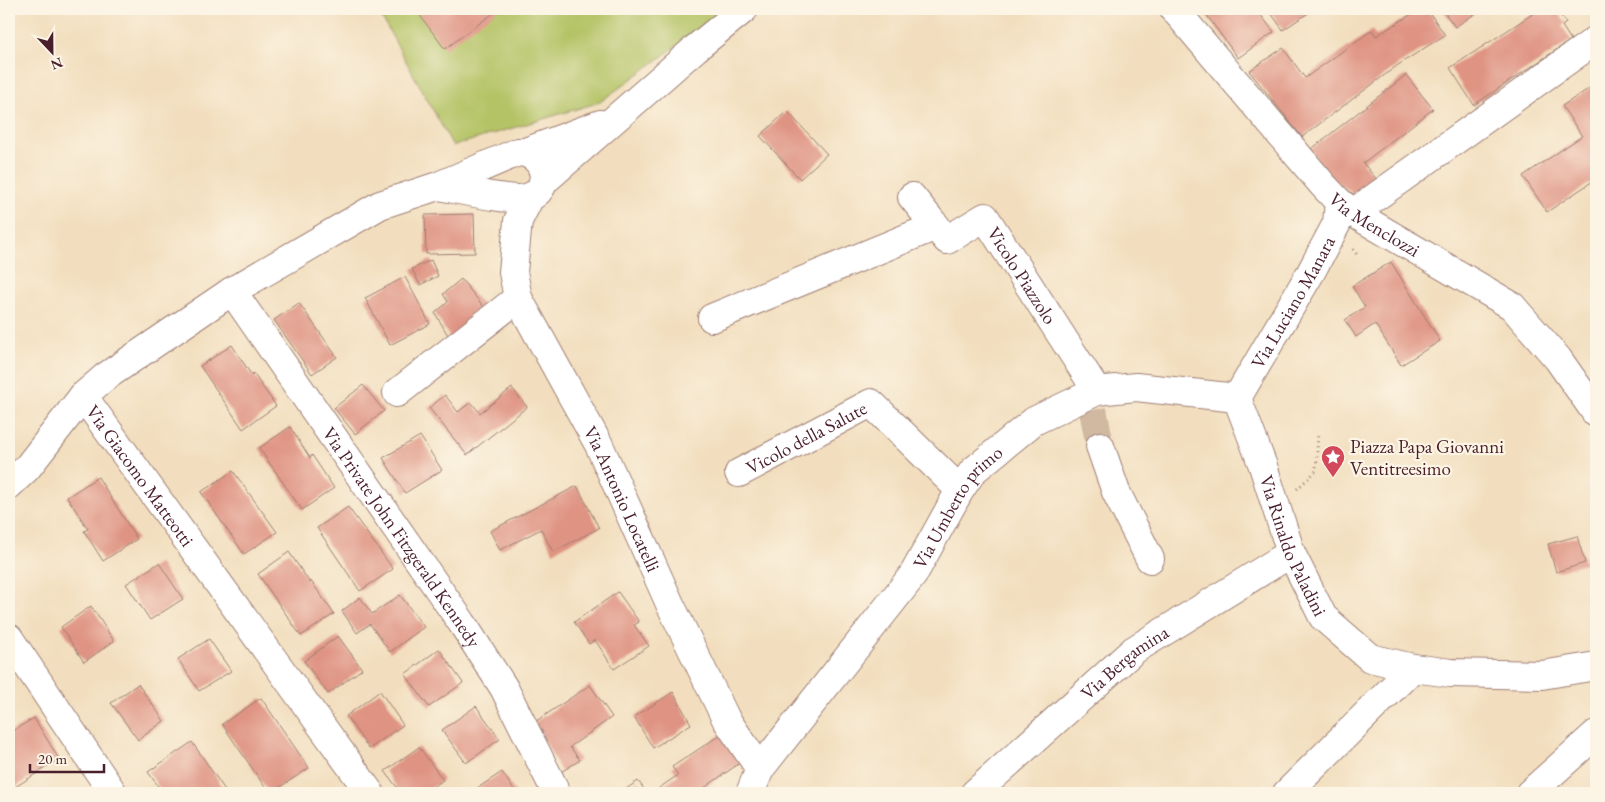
<svg xmlns="http://www.w3.org/2000/svg" width="1605" height="802" font-family="'EB Garamond',serif">
	<rect width="100%" height="100%" fill="#fcf5e5"/>
	<filter id="ink" filterUnits="userSpaceOnUse"><feTurbulence type="fractalNoise" baseFrequency=".02" numOctaves="2"/><feDisplacementMap in="SourceGraphic" scale="10" xChannelSelector="R" yChannelSelector="G"/><feConvolveMatrix kernelMatrix="1 2 1 2 8 2 1 2 1" color-interpolation-filters="sRGB"/></filter>
	<filter id="wash" filterUnits="userSpaceOnUse"><feTurbulence type="fractalNoise" baseFrequency=".0096" numOctaves="4" result="noise"/><feDisplacementMap in="SourceGraphic" scale="20" xChannelSelector="R" yChannelSelector="G"/><feGaussianBlur stdDeviation="1.12" result="paint"/><feColorMatrix in="noise" values="0 0 0 0 0 0 0 0 0 0 0 0 0 0 0 0 0 1.4 0 .05"/><feComposite in="paint" operator="in"/></filter>
	<g filter="url(#wash)">
		<rect width="100%" height="100%" fill="#f2debe"/>
		<path fill="#b4c365" stroke="#7f7148" d="M 377,9 L 727,9 L 600,102 L 453,146 Z"/>
		<g id="blocks">
			<path fill="#df9382" d="M 415,9 L 499,9 L 445,49 Z
				M 1202,9 L 1256,9 L 1274,32 L 1238,58 Z
				M 1268,9 L 1314,9 L 1283,30 Z
				M 1420,9 L 1427,9 L 1445,35 L 1398,65 L 1302,137 L 1249,71 L 1283,48 L 1305,78 L 1372,30 L 1376,36 Z
				M 1442,9 L 1482,9 L 1455,27 Z
				M 1540,9 L 1556,9 L 1566,23 L 1562,26 L 1571,40 L 1474,105 L 1450,68 Z
				M 1406,75 L 1433,109 L 1363,163 L 1377,180 L 1356,196 L 1333,179 L 1310,150 Z
				M 1596,84 L 1596,179 L 1547,212 L 1523,176 L 1582,136 L 1562,106 Z
				M 787,111 L 827,154 L 800,179 L 760,136 Z
				M 474,214 L 475,253 L 426,254 L 425,215 Z
				M 431,260 L 438,276 L 420,285 L 412,269 Z
				M 1391,262 L 1440,341 L 1401,365 L 1375,324 L 1356,337 L 1345,320 L 1365,307 L 1352,286 Z
				M 405,277 L 430,324 L 390,345 L 365,298 Z
				M 461,279 L 488,312 L 452,342 L 435,313 L 448,302 L 443,294 Z
				M 299,303 L 337,357 L 312,374 L 274,320 Z
				M 232,345 L 252,376 L 253,373 L 276,406 L 243,429 L 200,366 Z
				M 363,385 L 384,411 L 355,434 L 334,408 Z
				M 512,388 L 527,407 L 467,455 L 429,408 L 445,395 L 458,412 L 471,402 L 480,413 Z
				M 290,427 L 310,458 L 312,455 L 334,488 L 302,510 L 259,448 Z
				M 420,436 L 442,470 L 405,493 L 383,458 Z
				M 233,471 L 277,532 L 244,554 L 201,492 Z
				M 98,477 L 137,539 L 103,561 L 84,531 L 88,529 L 67,497 Z
				M 577,486 L 599,528 L 553,552 L 541,529 L 500,550 L 490,531 Z
				M 348,507 L 393,569 L 360,591 L 317,528 Z
				M 1577,536 L 1585,563 L 1556,572 L 1548,544 Z
				M 289,552 L 310,583 L 311,581 L 334,614 L 301,636 L 258,574 Z
				M 159,563 L 183,599 L 150,620 L 126,584 Z
				M 618,592 L 639,622 L 634,625 L 649,646 L 614,669 L 595,640 L 589,644 L 574,622 Z
				M 400,595 L 424,627 L 390,652 L 370,624 L 357,633 L 342,611 L 360,597 L 372,614 Z
				M 91,606 L 114,641 L 84,662 L 61,627 Z
				M 338,636 L 362,669 L 328,694 L 304,661 Z
				M 209,639 L 231,671 L 199,691 L 178,659 Z
				M 439,649 L 463,683 L 429,707 L 405,674 Z
				M 138,684 L 164,721 L 138,740 L 111,703 Z
				M 590,685 L 612,717 L 570,747 L 580,760 L 561,772 L 535,722 Z
				M 380,691 L 403,725 L 369,749 L 346,716 Z
				M 673,692 L 691,724 L 653,748 L 634,717 Z
				M 261,698 L 309,768 L 271,793 L 269,793 L 222,724 Z
				M 476,706 L 500,739 L 466,763 L 442,730 Z
				M 34,718 L 59,759 L 9,791 L 9,733 Z
				M 726,731 L 744,760 L 697,793 L 652,793 L 678,775 L 672,767 Z
				M 192,742 L 227,793 L 163,793 L 148,772 Z
				M 419,747 L 443,780 L 424,793 L 401,793 L 385,771 Z
				M 502,772 L 516,793 L 470,793 Z
				M 638,781 L 647,793 L 620,793 Z"/>
		</g>
	</g>
	<g filter="url(#ink)">
		<use href="#blocks" fill-opacity="0" stroke="#9e7e74" stroke-width="1"/>
		<g fill="none" stroke-linecap="round" stroke-linejoin="round">
			<path stroke="#d0b8a1" stroke-width="28" stroke-dasharray="28 14" stroke-linecap="butt" d="M 1093,410 L 1100,446"/>
			<g stroke="#9e7e74" stroke-width="30">
				<g id="minor">
					<path id="s1" d="M 1174,9 L 1323,185 L 1339,202 L 1353,213 L 1512,306 L 1558,359 L 1596,413"/>
					<path d="M 525,152 L 600,124"/>
					<path d="M 543,182 L 696,48 L 744,9"/>
					<path id="s2" d="M 530,197 L 518,221 L 513,272 L 518,298 L 599,445 L 670,604 L 726,719 L 760,769 L 750,793"/>
					<path id="s3" d="M 912,197 L 947,240 L 985,217 L 1097,391"/>
					<path d="M 1353,213 L 1596,40"/>
					<path id="s4" d="M 232,291 L 462,623 L 504,688 L 553,786 L 555,793"/>
					<path d="M 712,318 L 936,226"/>
					<path d="M 397,393 L 518,298"/>
					<path id="s5" d="M 83,396 L 370,793"/>
					<path id="s6" d="M 1237,398 L 1263,466 L 1291,553 L 1323,617 L 1370,658 L 1413,668 L 1451,673 L 1542,675 L 1596,666"/>
					<path id="s7" d="M 1237,398 L 1311,272 L 1337,223 L 1339,202"/>
					<path d="M 1100,446 L 1116,492 L 1150,559"/>
					<path id="s8" d="M 739,473 L 871,403 L 960,490"/>
					<path d="M 9,485 L 27,468 L 83,396 L 105,377 L 232,291 L 363,215 L 380,205 L 438,186 L 518,152 C 547,153 554,191 526,198 C 513,202 456,189 438,186"/>
					<path d="M 9,638 L 113,793"/>
					<path id="s9" d="M 760,769 L 913,575 L 960,490 L 973,471 L 1034,421 L 1097,391 L 1136,387 L 1237,398"/>
					<path id="s10" d="M 975,793 L 1134,650 L 1291,553"/>
					<path d="M 1287,793 L 1413,668"/>
					<path d="M 1530,793 L 1596,734"/>
				</g>
			</g>
			<path stroke="#9e7e74" stroke-width="3" stroke-dasharray="1 4" stroke-linecap="butt" d="M 1353,249 L 1357,255
				M 1297,489 L 1316,471 L 1318,433"/>
			<use href="#minor" stroke="#fff" stroke-width="28"/>
		</g>
	</g>
	<defs>
		<g id="sight-pin" transform="scale(1.25)"><path d="M0 17L-7.5 6A9.5 9.5 0 1 1 7.5 6Z" fill="#d1495b" stroke="#fcf5e5"/><path d="M0-6L1.8-2.2L6-1.7L2.9 1.2L3.7 5.4L0 3.3L-3.7 5.4L-2.9 1.2L-6-1.7L-1.8-2.2Z" fill="#fff"/></g>
	</defs>
	<g fill-rule="evenodd">
		<use href="#sight-pin" x="1333" y="457"/>
	</g>
	<g text-anchor="middle" stroke-width="4.5" stroke-linejoin="round" paint-order="stroke">
		<g font-size="19" fill="#4a1f2b" stroke="#fcf5e5">
			<text dy="7" stroke="none"><textPath href="#s1" startOffset="296">Via Menclozzi</textPath></text>
			<text dy="7" stroke="none"><textPath href="#s3" startOffset="169">Vicolo Piazzolo</textPath></text>
			<text dy="7" stroke="none"><textPath href="#s7" startOffset="111">Via Luciano Manara</textPath></text>
			<text dy="7" stroke="none"><textPath href="#s8" startOffset="76">Vicolo della Salute</textPath></text>
			<text dy="7" stroke="none"><textPath href="#s5" startOffset="98">Via Giacomo Matteotti</textPath></text>
			<text dy="7" stroke="none"><textPath href="#s2" startOffset="331">Via Antonio Locatelli</textPath></text>
			<text dy="7" stroke="none"><textPath href="#s9" startOffset="329">Via Umberto primo</textPath></text>
			<text dy="7" stroke="none"><textPath href="#s4" startOffset="299">Via Private John Fitzgerald Kennedy</textPath></text>
			<text dy="7" stroke="none"><textPath href="#s6" startOffset="158">Via Rinaldo Paladini</textPath></text>
			<text dy="7" stroke="none"><textPath href="#s10" startOffset="199">Via Bergamina</textPath></text>
		</g>
		<g font-size="19" fill="#4a1f2b" stroke="#fcf5e5" text-anchor="start">
			<text x="1350" y="453">Piazza Papa Giovanni<tspan x="1350" dy="22">Ventitreesimo</tspan></text>
		</g>
	</g>
	<rect width="1605" height="802" fill="none" stroke="#fcf5e5" stroke-width="30"/>
	<g transform="translate(52 52) rotate(158)" stroke="#fcf5e5" stroke-width="4" paint-order="stroke">
	<path d="M0-4L9 19L0 12L-9 19Z" fill="#4a1f2b"/>
	<text y="-8" font-size="14" font-weight="bold" text-anchor="middle" fill="#4a1f2b">N</text>
	</g>
	<path d="M30 764v8h74v-8" fill="none" stroke="#4a1f2b" stroke-width="2.5"/>
	<text x="38" y="764" font-size="15" fill="#4a1f2b" stroke="#fcf5e5" stroke-width="4" paint-order="stroke">20 m</text>
</svg>
